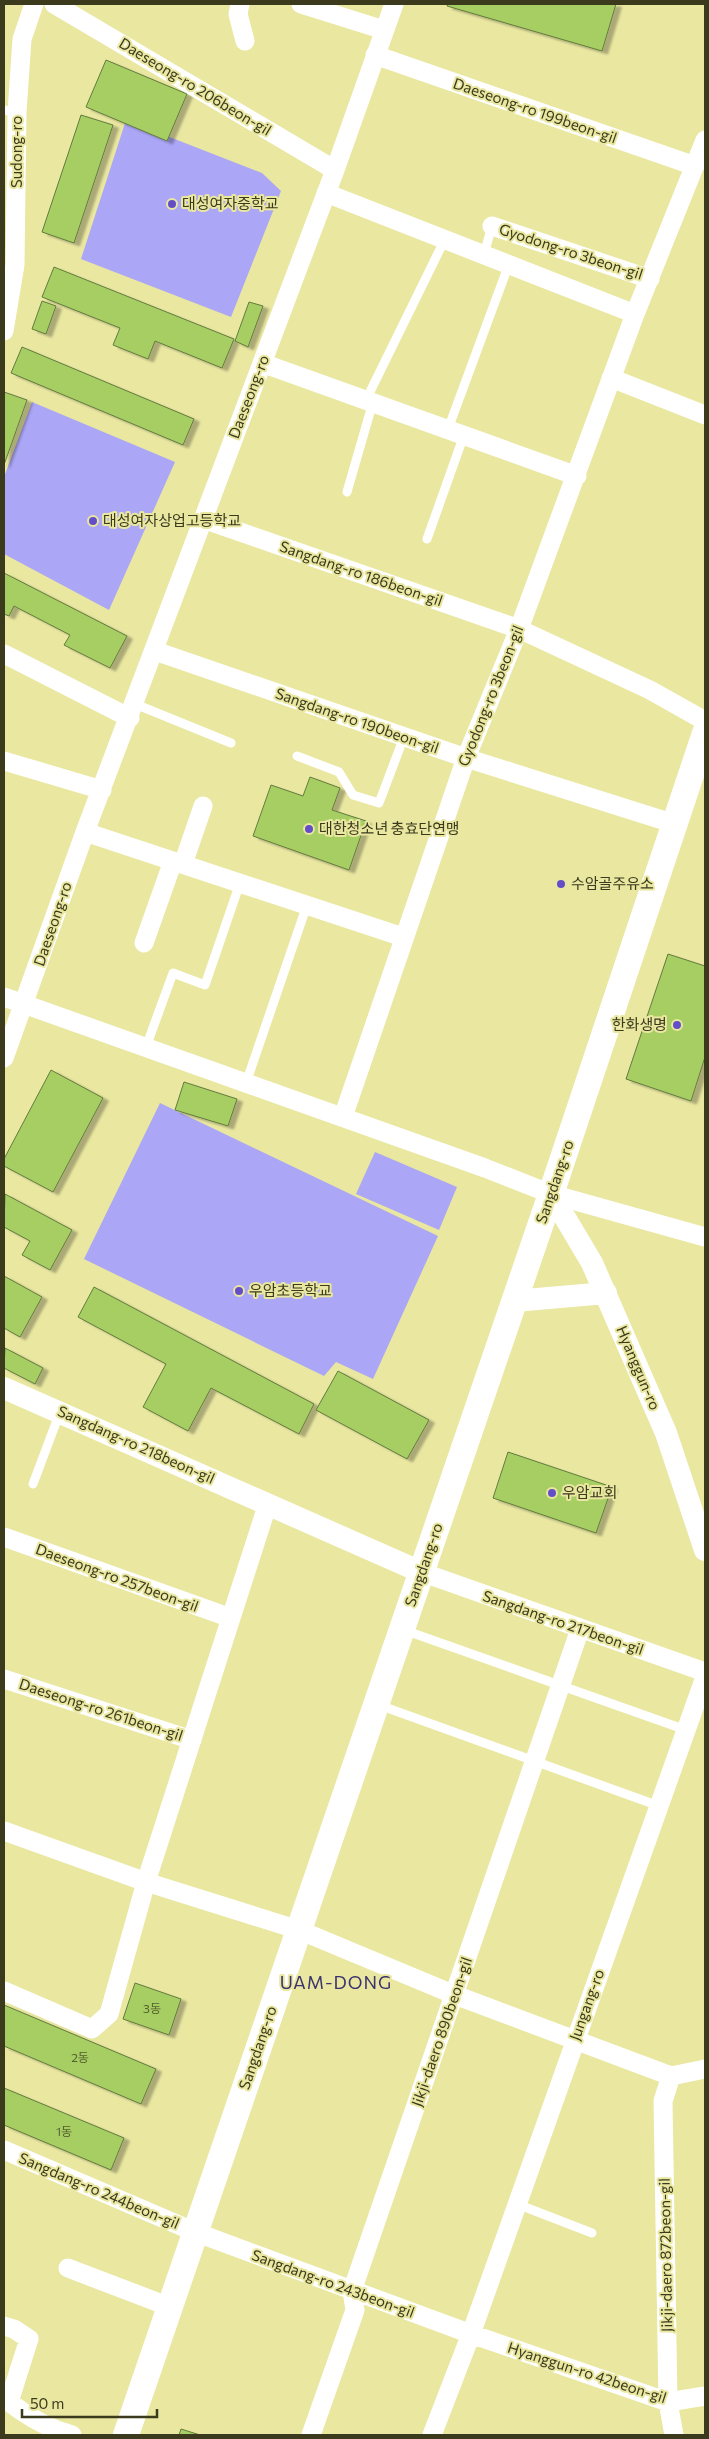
<svg xmlns="http://www.w3.org/2000/svg" width="709" height="2439" font-family="Commissioner,'Noto Sans KR',sans-serif">
	<defs>
		<filter id="shadow"><feDropShadow dx="5.5" dy="3" stdDeviation="1" flood-color="#0004"/></filter>
	</defs>
	<rect width="100%" height="100%" fill="#e9e7a0"/>
	<path fill="#aba6f5" d="M 126,120 L 262,173 L 281,191 L 231,317 L 81,259 Z
		M 32,402 L 175,462 L 109,610 L 4,554 L 4,477 Z
		M 160,1103 L 438,1236 L 373,1379 L 336,1362 L 324,1376 L 84,1259 Z
		M 375,1152 L 457,1187 L 439,1230 L 356,1194 Z"/>
	<path fill="#a6ce63" stroke="#637b3e" filter="url(#shadow)" d="M 448,4 L 616,4 L 602,51 L 447,6 Z
		M 106,60 L 187,94 L 167,141 L 86,107 Z
		M 81,115 L 113,125 L 74,243 L 42,232 Z
		M 54,267 L 234,339 L 222,368 L 155,341 L 148,359 L 113,345 L 120,328 L 42,297 Z
		M 42,301 L 56,306 L 46,334 L 32,329 Z
		M 249,302 L 263,306 L 248,347 L 235,341 Z
		M 22,347 L 194,419 L 183,445 L 11,373 Z
		M 4,392 L 27,400 L 4,465 Z
		M 4,573 L 127,636 L 110,668 L 64,645 L 70,635 L 14,606 L 9,616 L 4,614 Z
		M 310,777 L 340,788 L 332,810 L 366,821 L 349,870 L 253,836 L 271,785 L 303,796 Z
		M 668,954 L 705,966 L 705,1057 L 691,1101 L 626,1079 Z
		M 51,1070 L 103,1098 L 53,1192 L 4,1166 L 4,1159 Z
		M 184,1082 L 237,1099 L 228,1126 L 175,1110 Z
		M 5,1194 L 72,1230 L 50,1270 L 22,1255 L 30,1241 L 4,1227 Z
		M 4,1276 L 42,1297 L 20,1337 L 4,1328 Z
		M 94,1287 L 314,1404 L 299,1434 L 211,1388 L 188,1431 L 143,1407 L 166,1364 L 78,1317 Z
		M 5,1348 L 43,1368 L 35,1384 L 4,1368 Z
		M 338,1371 L 429,1420 L 407,1459 L 316,1410 Z
		M 508,1452 L 612,1487 L 596,1533 L 493,1498 Z
		M 135,1983 L 181,1999 L 169,2035 L 123,2019 Z
		M 4,2005 L 156,2069 L 141,2104 L 4,2046 Z
		M 4,2088 L 124,2138 L 111,2170 L 4,2125 Z
		M 181,2429 L 200,2435 L 179,2435 Z"/>
	<g fill="none" stroke-linecap="round" stroke-linejoin="round">
		<path stroke="#fff" stroke-width="9" d="M 4,110 L 17,112
			M 484,254 L 492,226
			M 366,400 L 445,239
			M 448,429 L 509,264
			M 347,492 L 373,402
			M 427,539 L 464,435
			M 135,704 L 231,743
			M 297,756 L 339,772 L 353,795 L 379,803 L 404,737
			M 146,1047 L 173,973 L 205,985 L 240,883
			M 246,1083 L 307,905
			M 33,1484 L 60,1412
			M 404,1630 L 686,1730
			M 379,1705 L 659,1806
			M 517,2204 L 592,2233"/>
		<path stroke="#fff" stroke-width="19" d="M 54,4 L 335,170
			M 240,4 L 238,14 L 245,41
			M 301,4 L 384,30
			M 375,55 L 695,166
			M 326,193 L 635,314
			M 492,226 L 650,279
			M 4,331 L 15,265 L 17,112 L 22,39 L 34,4
			M 262,363 L 577,476
			M 611,378 L 705,415
			M 203,519 L 519,629 L 650,690 L 705,721
			M 155,651 L 466,758 L 675,824
			M 4,654 L 130,718
			M 4,761 L 102,790
			M 85,832 L 403,937
			M 183,864 L 203,806
			M 144,943 L 173,861
			M 4,997 L 485,1168 L 551,1194 L 705,1237
			M 4,1058 L 85,832 L 335,170 L 394,4
			M 343,1117 L 466,758 L 519,629 L 635,314 L 705,140
			M 4,1537 L 231,1618
			M 421,1572 L 705,1672
			M 4,1679 L 192,1740
			M 4,1831 L 146,1882 L 299,1930 L 455,1995 L 671,2076 L 705,2069
			M 4,1991 L 92,2029 L 109,2014 L 146,1882 L 268,1503
			M 671,2076 L 663,2101 L 668,2402 L 674,2435
			M 4,2150 L 195,2232 L 471,2334 L 668,2402 L 705,2396
			M 68,2268 L 170,2307
			M 4,2326 L 14,2329 L 29,2339 L 9,2402 C 27,2416 50,2429 72,2435
			M 311,2435 L 355,2310 L 352,2291 L 580,1629
			M 432,2435 L 471,2334 L 705,1677"/>
		<path stroke="#fff" stroke-width="22" d="M 551,1194 L 592,1263 L 666,1433 L 705,1550
			M 514,1301 L 606,1293
			M 4,1388 L 421,1572"/>
		<path stroke="#fff" stroke-width="26" d="M 126,2435 L 551,1194 L 705,733"/>
	</g>
	<g fill="#634ec7" stroke="#e9e7a0" stroke-width="2">
		<circle cx="172" cy="204" r="5"/>
		<circle cx="93" cy="521" r="5"/>
		<circle cx="309" cy="829" r="5"/>
		<circle cx="561" cy="884" r="5"/>
		<circle cx="677" cy="1025" r="5"/>
		<circle cx="239" cy="1291" r="5"/>
		<circle cx="552" cy="1493" r="5"/>
	</g>
	<g text-anchor="middle" stroke-width="4" stroke-linejoin="round" paint-order="stroke">
		<g font-size="12" fill="#565f2e">
			<text x="152" y="2013">3동</text>
			<text x="80" y="2062">2동</text>
			<text x="64" y="2136">1동</text>
		</g>
		<g font-size="15" fill="#3b3a1d" stroke="#e9e7a0">
			<text transform="translate(195 87) rotate(31)" y="5">Daeseong-ro 206beon-gil</text>
			<text transform="translate(535 111) rotate(19)" y="5">Daeseong-ro 199beon-gil</text>
			<text transform="translate(17 152) rotate(-90)" y="5">Sudong-ro</text>
			<text transform="translate(571 252) rotate(18)" y="5">Gyodong-ro 3beon-gil</text>
			<text transform="translate(249 397) rotate(-69)" y="5">Daeseong-ro</text>
			<text transform="translate(361 574) rotate(19)" y="5">Sangdang-ro 186beon-gil</text>
			<text transform="translate(491 696) rotate(-68)" y="5">Gyodong-ro 3beon-gil</text>
			<text transform="translate(357 721) rotate(19)" y="5">Sangdang-ro 190beon-gil</text>
			<text transform="translate(53 924) rotate(-71)" y="5">Daeseong-ro</text>
			<text transform="translate(555 1182) rotate(-71)" y="5">Sangdang-ro</text>
			<text transform="translate(638 1368) rotate(67)" y="5">Hyanggun-ro</text>
			<text transform="translate(136 1445) rotate(24)" y="5">Sangdang-ro 218beon-gil</text>
			<text transform="translate(424 1565) rotate(-71)" y="5">Sangdang-ro</text>
			<text transform="translate(117 1578) rotate(20)" y="5">Daeseong-ro 257beon-gil</text>
			<text transform="translate(563 1623) rotate(19)" y="5">Sangdang-ro 217beon-gil</text>
			<text transform="translate(101 1710) rotate(18)" y="5">Daeseong-ro 261beon-gil</text>
			<text transform="translate(587 2005) rotate(-70)" y="5">Jungang-ro</text>
			<text transform="translate(442 2032) rotate(-71)" y="5">Jikji-daero 890beon-gil</text>
			<text transform="translate(258 2048) rotate(-71)" y="5">Sangdang-ro</text>
			<text transform="translate(99 2191) rotate(23)" y="5">Sangdang-ro 244beon-gil</text>
			<text transform="translate(666 2255) rotate(-91)" y="5">Jikji-daero 872beon-gil</text>
			<text transform="translate(333 2284) rotate(20)" y="5">Sangdang-ro 243beon-gil</text>
			<text transform="translate(587 2373) rotate(18)" y="5">Hyanggun-ro 42beon-gil</text>
		</g>
		<g font-size="15" fill="#3b3a1d" stroke="#e9e7a0" text-anchor="start">
			<text x="182" y="209">대성여자중학교</text>
			<text x="103" y="526">대성여자상업고등학교</text>
			<text x="319" y="834">대한청소년 충효단연맹</text>
			<text x="571" y="889">수암골주유소</text>
			<text x="667" y="1030" text-anchor="end">한화생명</text>
			<text x="249" y="1296">우암초등학교</text>
			<text x="562" y="1498">우암교회</text>
		</g>
		<g font-size="18" letter-spacing="1" fill="#3b336f" stroke="#e9e7a0">
			<text x="336" y="1989">UAM-DONG</text>
		</g>
	</g>
	<rect width="709" height="2439" fill="none" stroke="#3b3a1d" stroke-width="10"/>
	<path d="M22 2409v8h135v-8" fill="none" stroke="#3b3a1d" stroke-width="2.5"/>
	<text x="30" y="2409" font-size="15" fill="#3b3a1d" stroke="#e9e7a0" stroke-width="4" paint-order="stroke">50 m</text>
</svg>
